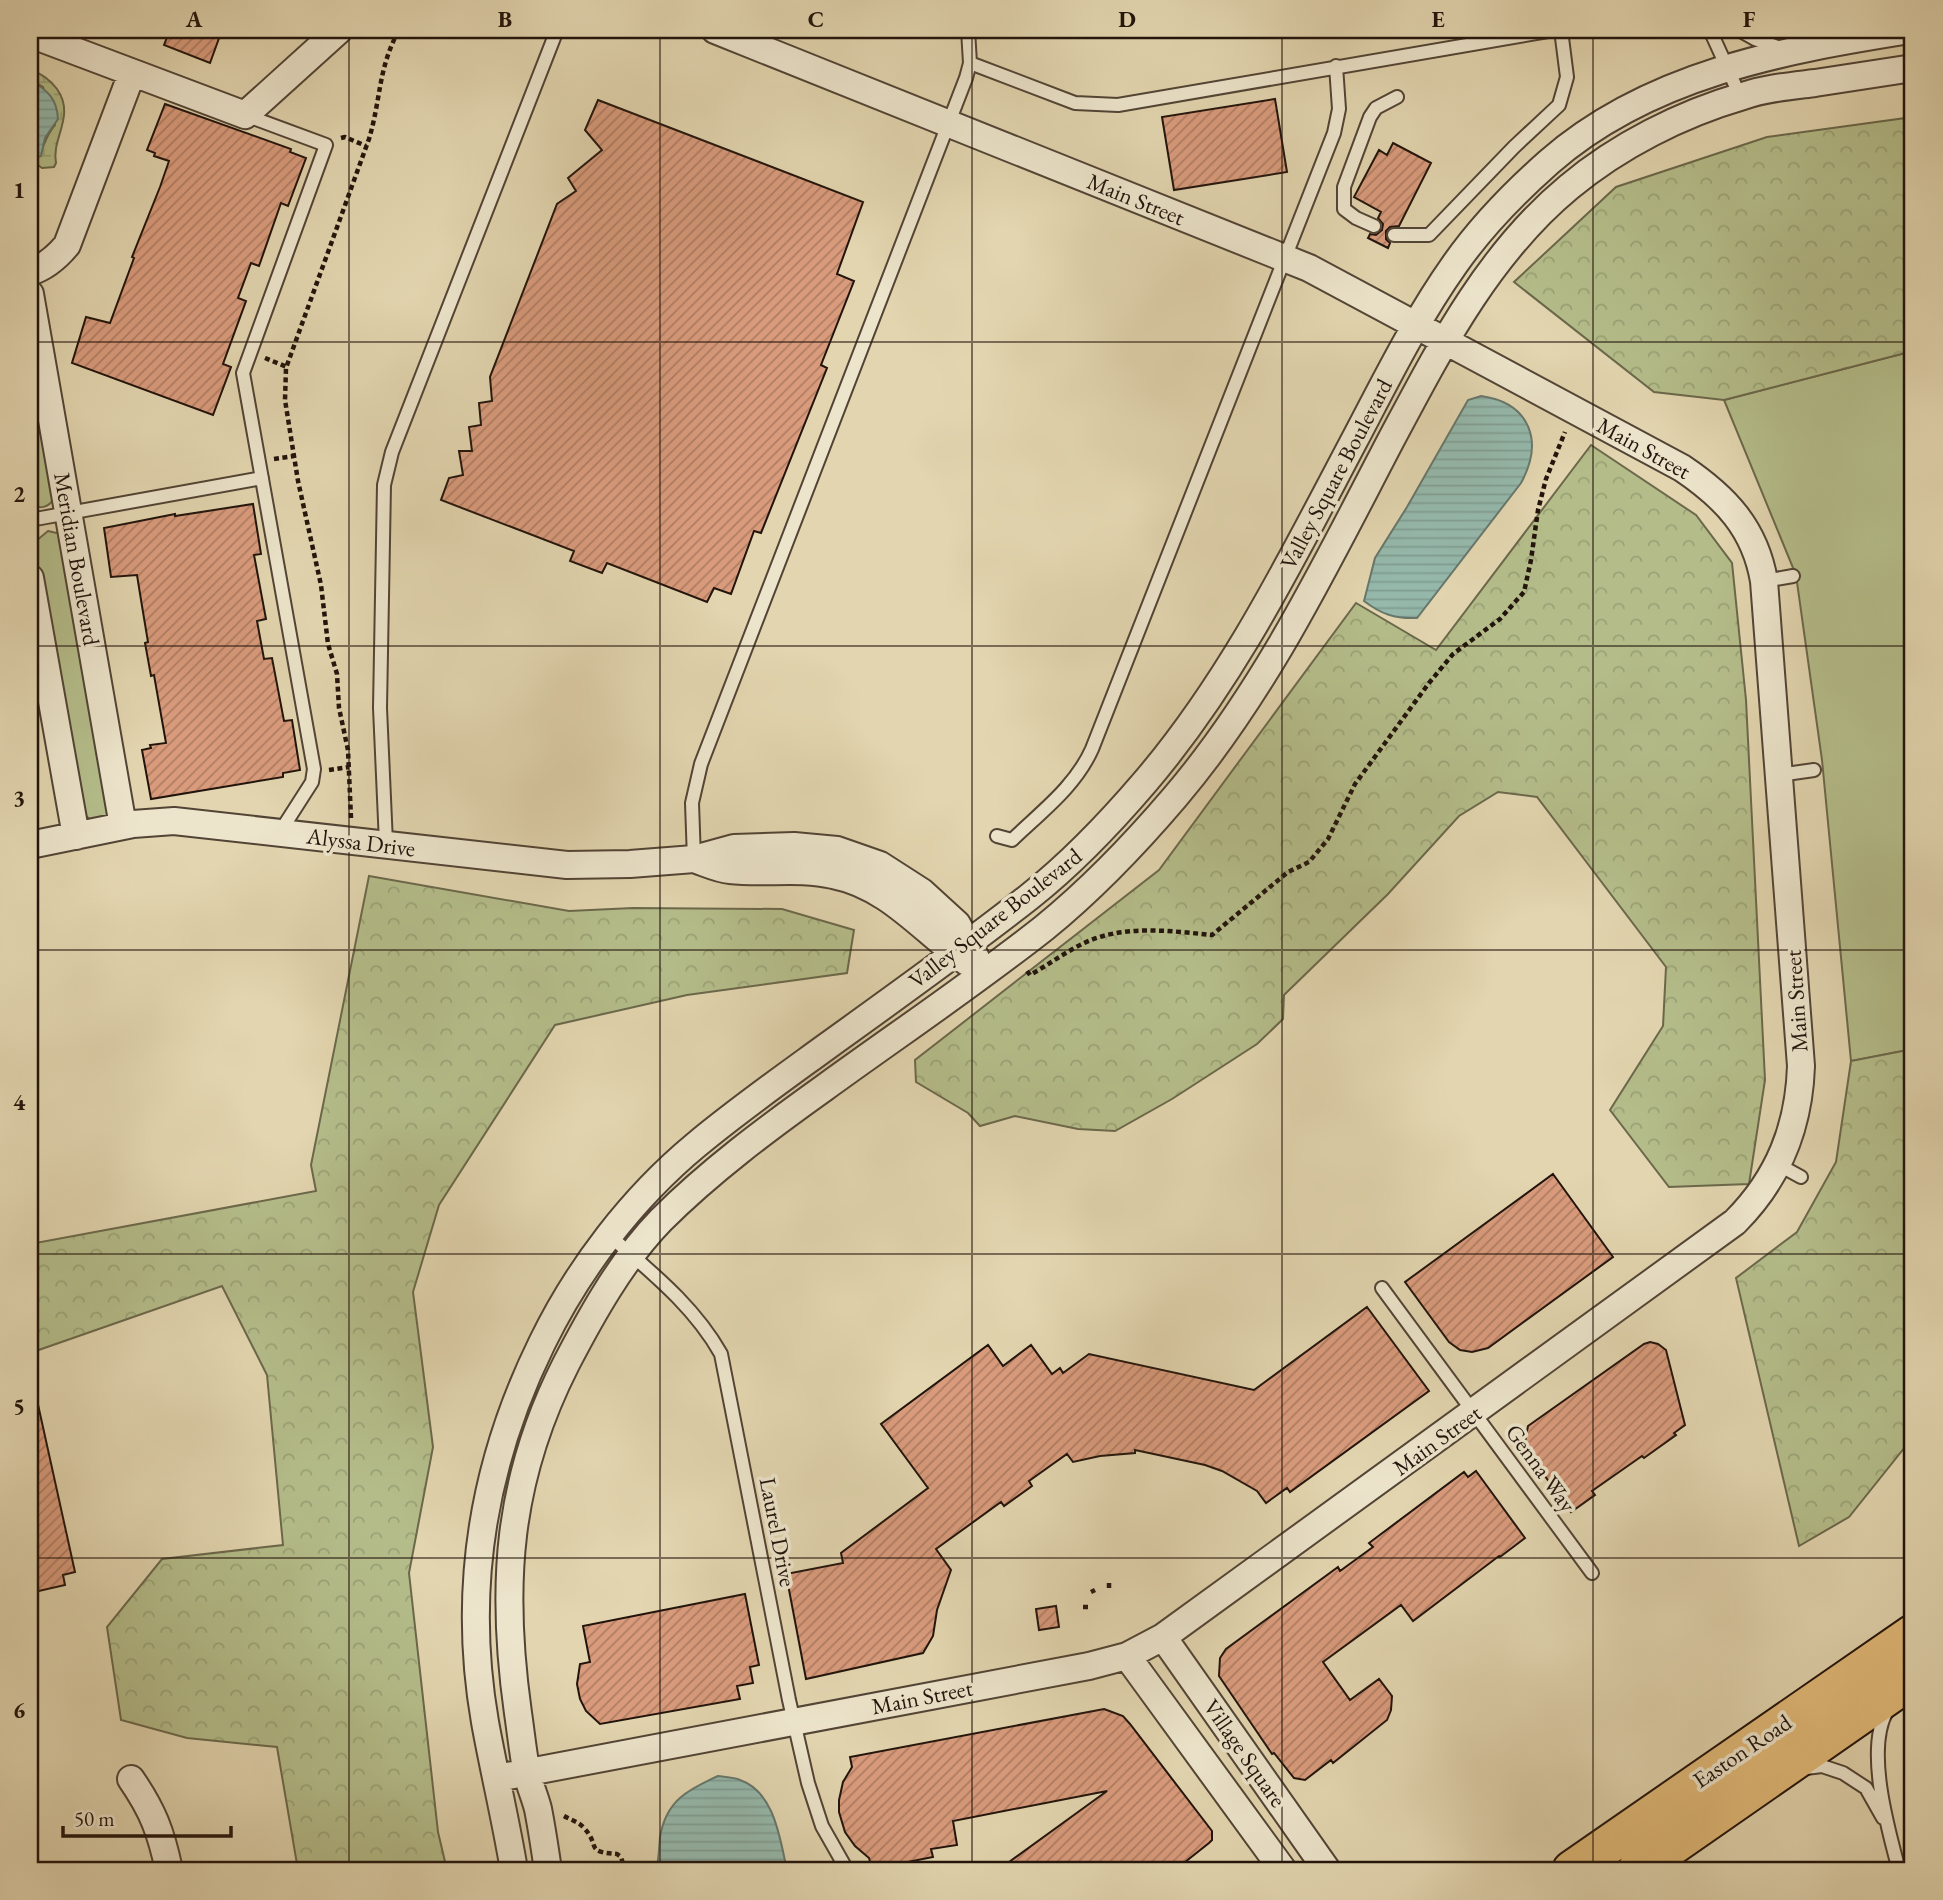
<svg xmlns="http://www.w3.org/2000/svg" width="1943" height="1900" font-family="'EB Garamond',serif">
	<defs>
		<pattern id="forest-crowns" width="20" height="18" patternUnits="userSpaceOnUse" patternTransform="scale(1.75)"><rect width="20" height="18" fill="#b4bd8a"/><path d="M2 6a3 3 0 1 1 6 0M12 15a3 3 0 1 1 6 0" fill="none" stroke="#9aa276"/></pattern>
		<pattern id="wetland-marsh" width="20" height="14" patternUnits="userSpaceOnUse" patternTransform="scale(1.75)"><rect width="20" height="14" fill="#b4bd8a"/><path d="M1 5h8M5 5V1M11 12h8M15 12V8" fill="none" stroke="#9aa276"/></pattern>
		<pattern id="water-rules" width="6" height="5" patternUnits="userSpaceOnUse" patternTransform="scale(1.75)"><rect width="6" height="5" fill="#95b9ac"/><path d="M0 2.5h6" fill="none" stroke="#809e93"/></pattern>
		<pattern id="building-hatch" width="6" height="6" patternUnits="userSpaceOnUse" patternTransform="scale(1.75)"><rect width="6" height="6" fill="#d99b7c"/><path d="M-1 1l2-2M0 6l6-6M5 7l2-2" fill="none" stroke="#b07d64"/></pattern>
	</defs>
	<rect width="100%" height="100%" fill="#e2d5af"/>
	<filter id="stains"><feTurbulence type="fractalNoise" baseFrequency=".00286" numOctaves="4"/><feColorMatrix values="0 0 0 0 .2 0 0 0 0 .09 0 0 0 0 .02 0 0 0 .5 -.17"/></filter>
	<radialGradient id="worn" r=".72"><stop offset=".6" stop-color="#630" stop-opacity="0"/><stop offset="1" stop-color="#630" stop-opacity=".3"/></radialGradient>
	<path fill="#b4bd8a" stroke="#6b684b" stroke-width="2" d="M 30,343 L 54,498 C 49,508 39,510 30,503 Z
		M 1913,351 L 1913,1049 L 1851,1061 L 1822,760 L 1796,575 L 1724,400 Z
		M 48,531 L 61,534 L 109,814 L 106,818 L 92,821 L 86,816 L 80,799 L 35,551 L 36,541 Z"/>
	<path fill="url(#forest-crowns)" stroke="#6b684b" stroke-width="2" d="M 1913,117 L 1913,351 L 1724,400 L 1654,392 L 1514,282 L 1616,187 L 1767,137 Z
		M 1591,445 L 1696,515 L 1732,563 L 1746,700 L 1765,1080 L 1749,1184 L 1669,1187 L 1610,1110 L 1663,1026 L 1666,967 L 1537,797 L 1498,792 L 1459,816 L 1388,894 L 1284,995 L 1283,1019 L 1257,1044 L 1172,1099 L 1115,1131 L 1078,1129 L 1015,1116 L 980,1126 L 968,1113 L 916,1082 L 915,1060 L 1159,870 L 1356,603 L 1436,650 Z
		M 369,876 L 569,911 L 633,908 L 782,909 L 854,930 L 847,973 L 687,995 L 555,1025 L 439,1205 L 413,1292 L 433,1447 L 409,1573 L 438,1832 L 447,1870 L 298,1870 L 277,1747 L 187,1738 L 121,1720 L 107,1627 L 162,1559 L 283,1545 L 267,1375 L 222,1286 L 30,1353 L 30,1244 L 316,1191 L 311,1165 Z
		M 1913,1049 L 1913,1437 L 1849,1517 L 1799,1546 L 1736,1278 L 1797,1232 L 1836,1162 L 1851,1061 Z"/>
	<path fill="url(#wetland-marsh)" stroke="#6b684b" stroke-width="2" d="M 30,70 C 41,73 50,80 57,89 C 76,116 51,138 56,163 L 54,167 L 42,168 L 35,163 L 30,163 L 30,160 L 37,159 C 44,148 45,136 55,125 L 43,87 L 30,80 Z"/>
	<path fill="url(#water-rules)" stroke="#67776c" stroke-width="2" d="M 30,80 C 47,90 57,98 58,119 L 45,138 L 41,156 L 30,160 Z
		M 1481,396 C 1530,403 1544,441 1521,483 L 1417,618 C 1395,619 1381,614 1364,601 L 1375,558 L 1407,507 L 1468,400 Z
		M 718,1776 C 725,1777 734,1777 740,1780 C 775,1792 780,1840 787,1870 L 656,1870 C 659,1859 659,1848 660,1837 C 666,1801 687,1790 718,1776 Z"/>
	<path fill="url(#building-hatch)" stroke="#22140c" stroke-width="2" d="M 170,30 L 222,30 L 210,63 L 164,45 Z
		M 1275,99 L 1287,172 L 1174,190 L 1162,117 Z
		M 598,100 L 863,202 L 837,274 L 854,281 L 821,365 L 827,368 L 761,533 L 754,531 L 731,594 L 714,588 L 707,602 L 607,563 L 602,573 L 570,561 L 574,551 L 441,500 L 449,478 L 463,475 L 459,451 L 472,451 L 469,427 L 481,425 L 479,403 L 492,401 L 490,377 L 557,204 L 576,191 L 568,178 L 602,150 L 585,130 Z
		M 165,104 L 291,149 L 290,152 L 306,158 L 288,206 L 281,203 L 259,266 L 251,263 L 238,298 L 246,301 L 223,364 L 231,367 L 213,415 L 72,363 L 86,317 L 110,323 L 134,258 L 132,257 L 160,187 L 169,161 L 154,156 L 155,153 L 147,150 Z
		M 1393,143 L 1431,163 L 1399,226 L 1390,227 L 1386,231 L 1386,239 L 1390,243 L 1388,248 L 1368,238 L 1370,234 L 1376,235 L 1382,230 L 1383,224 L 1378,218 L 1381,212 L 1354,197 L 1379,150 L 1387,155 Z
		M 253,504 L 261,554 L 254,555 L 266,619 L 257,621 L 264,659 L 272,658 L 284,721 L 292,720 L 300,770 L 283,773 L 283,777 L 151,799 L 142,750 L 151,748 L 150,745 L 166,743 L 154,675 L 151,676 L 145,643 L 148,642 L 142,606 L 137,575 L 111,577 L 104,528 L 175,514 L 175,516 Z
		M 1553,1174 L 1613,1257 L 1488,1348 L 1472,1352 L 1460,1350 L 1449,1342 L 1405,1282 Z
		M 1367,1307 L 1429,1391 L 1290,1492 L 1287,1488 L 1266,1503 L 1257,1491 L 1222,1471 L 1205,1465 L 1135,1450 L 1135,1453 L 1100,1456 L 1073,1462 L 1067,1454 L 1029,1481 L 1032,1486 L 1004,1506 L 1001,1502 L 936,1549 L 951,1570 L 937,1610 L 933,1636 L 923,1653 L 806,1679 L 786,1574 L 843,1563 L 841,1553 L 928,1488 L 881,1424 L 988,1345 L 1003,1366 L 1031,1345 L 1052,1374 L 1060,1368 L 1063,1373 L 1089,1354 L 1254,1390 Z
		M 1650,1342 L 1658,1344 L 1666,1350 L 1685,1425 L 1674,1433 L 1676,1435 L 1644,1458 L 1642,1456 L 1592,1491 L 1595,1495 L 1571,1512 L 1524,1447 L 1528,1426 L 1644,1344 Z
		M 37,1400 L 75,1572 L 63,1575 L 65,1585 L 30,1593 L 30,1401 Z
		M 1476,1471 L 1525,1538 L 1500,1557 L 1499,1556 L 1413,1621 L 1401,1605 L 1323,1662 L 1350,1700 L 1379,1679 L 1392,1696 L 1391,1710 L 1387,1720 L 1333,1763 L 1331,1760 L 1305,1780 L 1294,1778 L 1274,1753 L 1272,1754 L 1219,1676 L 1220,1658 L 1226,1649 L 1338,1567 L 1340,1571 L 1373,1547 L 1369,1543 L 1464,1472 L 1468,1477 Z
		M 745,1594 L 759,1665 L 750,1667 L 753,1683 L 737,1686 L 740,1699 L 600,1724 L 586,1711 L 580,1699 L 577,1684 L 580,1664 L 590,1662 L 583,1626 Z
		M 1056,1606 L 1059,1627 L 1039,1630 L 1036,1609 Z
		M 1104,1709 L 1123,1716 L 1130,1724 L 1212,1831 L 1212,1840 L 1209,1843 L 1175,1870 L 998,1870 L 1107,1791 L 953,1821 L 957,1845 L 931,1849 L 933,1857 L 872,1869 L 869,1858 L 855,1846 L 845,1832 L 839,1812 L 839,1800 L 843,1782 L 852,1767 L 850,1757 Z"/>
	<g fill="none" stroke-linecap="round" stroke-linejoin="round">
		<g stroke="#524435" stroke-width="16">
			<path id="service" d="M 1710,30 L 1740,96
				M 1739,30 L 1755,39 L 1783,49
				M 970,63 L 1075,103 L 1118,105 L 1554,30
				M 245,115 L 326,145 L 243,373 L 314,769 L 312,782 L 280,832
				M 1374,226 L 1356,218 L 1344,209 L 1344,187 L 1370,117 L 1376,108 L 1397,97
				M 1394,235 L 1429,235 L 1514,147 L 1559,105 L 1567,77 L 1561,30
				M 30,520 L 262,478
				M 1764,581 L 1793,576
				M 1779,775 L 1814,770
				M 997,836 L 1012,840 C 1041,812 1075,787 1092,749 L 1334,133 L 1339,109 L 1336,66
				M 386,843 L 380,708 L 384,485 L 392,452 L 557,30
				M 694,859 L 692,803 L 701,764 L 966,78 L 970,63 L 968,30
				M 1779,1165 L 1801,1177
				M 610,1236 C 651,1272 694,1306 721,1354 L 789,1700 L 808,1783 L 822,1826 L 847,1870
				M 1382,1288 L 1592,1573
				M 1887,1711 C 1865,1749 1888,1829 1899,1870
				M 1806,1768 L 1822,1766 L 1843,1773 L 1866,1788 L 1883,1818"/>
		</g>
		<g stroke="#524435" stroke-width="30">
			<path id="minor" d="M 30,34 L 245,115 L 339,30
				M 30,272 C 46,267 57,257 67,245 L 132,73
				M 30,294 L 123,826
				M 30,578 L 76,836
				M 30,845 L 133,824 L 174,821 L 567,865 L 630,864 L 694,859 L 734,848 L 794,846 L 837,850 L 880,865 L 922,892 L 957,924 L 976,958
				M 694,859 C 706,863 718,869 730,870 C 764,874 799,867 833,875 C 889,886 923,931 967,962
				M 1163,1637 L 1327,1870
				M 1127,1656 L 1283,1870
				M 497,1778 L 1089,1666 L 1127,1656 L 1163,1637 L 1735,1222 C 1779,1178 1799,1127 1801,1066 L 1764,581 C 1755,528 1725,497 1682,468 L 1309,268 L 715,30
				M 131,1779 C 153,1811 161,1832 169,1870
				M 514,1870 C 506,1821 494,1772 485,1722 C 462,1590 483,1463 542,1343 C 578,1269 632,1198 696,1145 C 738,1110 782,1079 826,1047 C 894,998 963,949 1029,897 C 1072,863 1110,823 1145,782 C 1233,679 1292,558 1355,439 C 1386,380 1416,319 1455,264 C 1481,227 1514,193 1549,162 C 1648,75 1783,50 1910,30
				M 548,1870 C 545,1850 542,1829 538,1809 C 535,1797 530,1786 527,1774 C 523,1754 521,1733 518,1713 C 500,1586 507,1480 566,1364 C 592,1314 622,1260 661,1220 C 710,1171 768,1128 824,1088 C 897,1035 973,984 1044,928 C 1092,889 1135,844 1175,797 C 1266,690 1327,562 1392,438 C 1440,348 1488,254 1569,187 C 1618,146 1681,114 1743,96 C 1766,88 1791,86 1815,83 C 1848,78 1881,73 1913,68"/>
		</g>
		<g stroke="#22140c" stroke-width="42">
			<path id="trunk" d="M 1572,1870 L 1913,1634
				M 1637,1870 L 1913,1678"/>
		</g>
		<path stroke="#22140c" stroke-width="4.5" stroke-dasharray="5 3.5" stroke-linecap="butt" d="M 341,138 L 345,137 L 366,146
			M 265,358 L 287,367
			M 274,459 L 294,456
			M 329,770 L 349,767
			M 351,818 L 348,750 L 339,708 L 337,674 L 328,644 L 321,585 L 298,481 L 285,400 L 286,368 L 369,139 C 381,99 378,68 399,30
			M 1027,971 L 1030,975 C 1048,965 1064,953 1082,944 C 1122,924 1170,931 1212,935 L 1288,872 L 1309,862 L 1328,839 L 1355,784 L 1429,683 L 1453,654 L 1500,619 L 1524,592 L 1531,560 L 1538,510 L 1546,479 L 1565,432
			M 1109,1588 L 1109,1583
			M 1092,1589 L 1094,1593
			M 1083,1607 L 1088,1607
			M 564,1816 C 571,1820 579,1822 584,1828 C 601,1846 584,1852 617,1854 L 621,1857 L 625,1870"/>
		<use href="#service" stroke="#ece4cb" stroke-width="12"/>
		<use href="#minor" stroke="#ece4cb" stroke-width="26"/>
		<use href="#trunk" stroke="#e1ba78" stroke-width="38"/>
	</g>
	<path fill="none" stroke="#22140c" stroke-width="2" stroke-opacity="0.55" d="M 349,30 L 349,1870M 660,30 L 660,1870M 972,30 L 972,1870M 1282,30 L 1282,1870M 1593,30 L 1593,1870M 30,342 L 1913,342M 30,646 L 1913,646M 30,950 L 1913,950M 30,1254 L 1913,1254M 30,1558 L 1913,1558"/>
	<g text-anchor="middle" stroke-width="7" stroke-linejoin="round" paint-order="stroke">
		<g font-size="23" fill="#22140c" stroke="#ece4cb">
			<text transform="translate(1136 199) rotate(22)" y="8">Main Street</text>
			<text transform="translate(1644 448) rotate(29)" y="8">Main Street</text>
			<text transform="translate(1336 474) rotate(-62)" y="8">Valley Square Boulevard</text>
			<text transform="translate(77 559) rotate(80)" y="8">Meridian Boulevard</text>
			<text transform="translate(361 842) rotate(7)" y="8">Alyssa Drive</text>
			<text transform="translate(995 918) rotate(-38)" y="8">Valley Square Boulevard</text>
			<text transform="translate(1796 1001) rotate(-94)" y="8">Main Street</text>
			<text transform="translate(1437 1440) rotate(-36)" y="8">Main Street</text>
			<text transform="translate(1541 1468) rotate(54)" y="8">Genna Way</text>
			<text transform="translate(778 1532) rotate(79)" y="8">Laurel Drive</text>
			<text transform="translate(922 1697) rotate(-11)" y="8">Main Street</text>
			<text transform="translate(1742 1751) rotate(-34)" y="8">Easton Road</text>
			<text transform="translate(1245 1753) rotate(55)" y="8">Village Square</text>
		</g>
	</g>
	<rect width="1943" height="1900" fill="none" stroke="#e2d5af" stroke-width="77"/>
	<path d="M63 1826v10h168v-10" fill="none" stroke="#22140c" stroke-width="3.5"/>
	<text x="74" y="1826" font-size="21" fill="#22140c" stroke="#ece4cb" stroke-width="5" paint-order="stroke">50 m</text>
	<rect x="38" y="38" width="1866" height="1824" fill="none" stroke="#22140c" stroke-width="2.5"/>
	<g font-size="23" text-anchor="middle" font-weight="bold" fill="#22140c">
		<text x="194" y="27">A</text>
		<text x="505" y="27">B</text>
		<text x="816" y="27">C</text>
		<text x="1127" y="27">D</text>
		<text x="1438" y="27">E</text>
		<text x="1749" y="27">F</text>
		<text x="19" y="198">1</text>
		<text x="19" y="502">2</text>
		<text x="19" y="806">3</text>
		<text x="19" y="1110">4</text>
		<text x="19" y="1414">5</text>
		<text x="19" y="1718">6</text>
	</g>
	<rect width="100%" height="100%" filter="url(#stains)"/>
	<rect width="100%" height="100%" fill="url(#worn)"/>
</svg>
